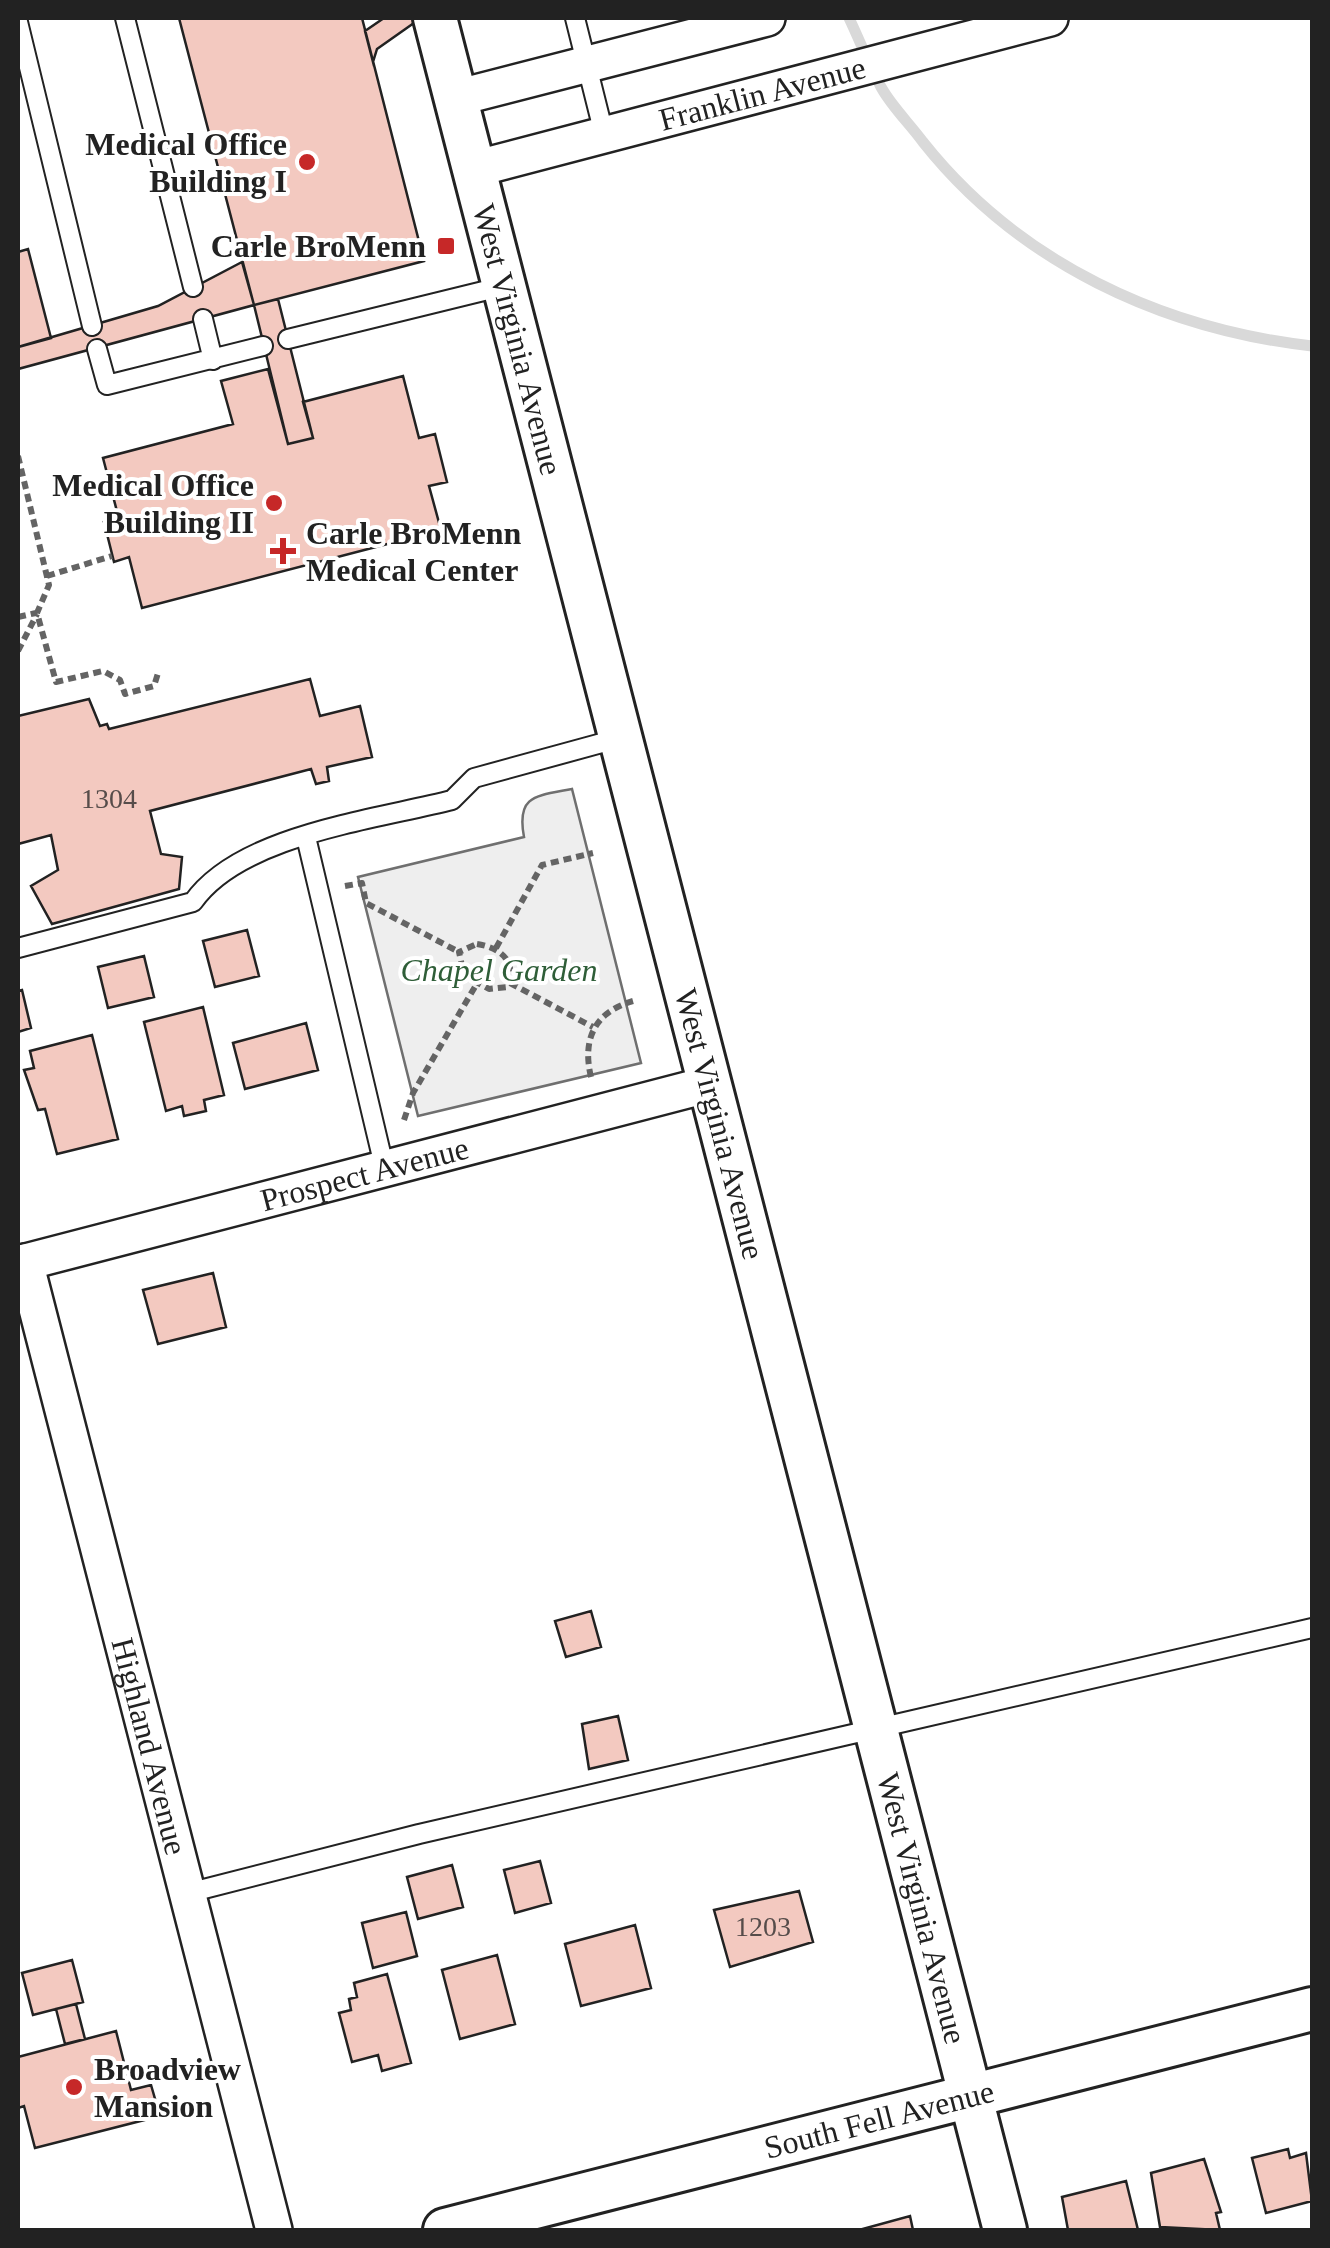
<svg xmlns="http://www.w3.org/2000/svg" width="1330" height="2248" font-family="'Times New Roman',serif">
	<rect width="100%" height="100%" fill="#fff"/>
	<path fill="#eee" stroke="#6f6f6f" stroke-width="2.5" d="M 572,789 L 641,1063 L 418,1116 L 358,877 L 524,837 C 516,795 536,796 572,789 Z"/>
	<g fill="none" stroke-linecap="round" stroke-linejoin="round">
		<path stroke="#d9d9d9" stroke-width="11" d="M 849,18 C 860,41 869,65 881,87 C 892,107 910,124 923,142 C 1019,263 1162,329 1312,346"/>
	</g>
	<path fill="#f3c9c0" stroke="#222" stroke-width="2.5" d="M 179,18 L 362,18 L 424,261 L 254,305 Z
		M 384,18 L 421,18 L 377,49 L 373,62 L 365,31 Z
		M 28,249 L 51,338 L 18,347 L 18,252 Z
		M 242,262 L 254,305 L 18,369 L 18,347 L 158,306 Z
		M 278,299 L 313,438 L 288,444 L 254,305 Z
		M 268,369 L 288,444 L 313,438 L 303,402 L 403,376 L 419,438 L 435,434 L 447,482 L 429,486 L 441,530 L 142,608 L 129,557 L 114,562 L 104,522 L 119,519 L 103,458 L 233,424 L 221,381 Z
		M 310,679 L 320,716 L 360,706 L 372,757 L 327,767 L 329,781 L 316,784 L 311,769 L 150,811 L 161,854 L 182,857 L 179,889 L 52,924 L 31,886 L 58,870 L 51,835 L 18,844 L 18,716 L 89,699 L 100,726 L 107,724 L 109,729 Z
		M 247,930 L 259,976 L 215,987 L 203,941 Z
		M 144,956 L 154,997 L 108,1008 L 98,967 Z
		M 22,990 L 31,1028 L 18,1032 L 18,991 Z
		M 203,1007 L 224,1095 L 204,1100 L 206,1111 L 184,1116 L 182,1106 L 166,1111 L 144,1022 Z
		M 306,1023 L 318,1070 L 245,1089 L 233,1043 Z
		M 92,1035 L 118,1139 L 57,1154 L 45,1109 L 38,1110 L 24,1070 L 34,1068 L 30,1051 Z
		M 213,1273 L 226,1327 L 158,1344 L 143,1290 Z
		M 591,1611 L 601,1647 L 566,1657 L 555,1621 Z
		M 618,1716 L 628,1760 L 589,1769 L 582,1724 Z
		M 540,1861 L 551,1903 L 515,1913 L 504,1870 Z
		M 452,1865 L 463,1907 L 418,1919 L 407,1877 Z
		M 799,1891 L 813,1942 L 730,1967 L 714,1910 Z
		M 406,1912 L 417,1956 L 373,1968 L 362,1923 Z
		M 635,1925 L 651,1988 L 581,2006 L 565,1944 Z
		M 497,1955 L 515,2024 L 460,2039 L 442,1970 Z
		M 72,1960 L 83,2002 L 33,2015 L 22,1973 Z
		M 387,1974 L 411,2063 L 382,2071 L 378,2055 L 352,2062 L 339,2013 L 351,2010 L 349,1999 L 357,1997 L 354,1983 Z
		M 76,2004 L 85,2039 L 65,2044 L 56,2009 Z
		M 116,2031 L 131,2090 L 151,2085 L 160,2116 L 35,2148 L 24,2106 L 18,2108 L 18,2057 Z
		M 1288,2149 L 1290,2158 L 1306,2153 L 1312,2201 L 1266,2213 L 1252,2158 Z
		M 1204,2159 L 1221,2212 L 1216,2213 L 1220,2230 L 1160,2227 L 1151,2173 Z
		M 1126,2181 L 1138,2230 L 1068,2230 L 1062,2197 Z
		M 910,2216 L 913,2230 L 859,2230 Z"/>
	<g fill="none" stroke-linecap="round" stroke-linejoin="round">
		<g stroke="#222" stroke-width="22">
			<path id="service" d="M 125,18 L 193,287
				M 575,18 L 604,134
				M 18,22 L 92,326
				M 203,319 L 213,360
				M 288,339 L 504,286
				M 97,349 L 107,385 L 263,346
				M 306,837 L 385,1170
				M 18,948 L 193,902 C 240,835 374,820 452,800 L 474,778 L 620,738
				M 188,1893 L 419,1834 L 1312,1628"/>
		</g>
		<g stroke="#222" stroke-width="40">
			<g id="minor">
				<path d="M 456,98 L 767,18"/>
				<path id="s1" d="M 474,169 L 1050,18"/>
				<path id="s2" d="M 25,1262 L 274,2230"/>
				<path id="s3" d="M 18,1264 L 710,1084"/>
			</g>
		</g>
		<g stroke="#222" stroke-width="48">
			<g id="tertiary">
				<path id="s4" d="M 435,18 L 1005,2230"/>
				<path id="s5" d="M 445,2230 L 1312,2009"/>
			</g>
		</g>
		<path stroke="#646464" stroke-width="6" stroke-dasharray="8 5" stroke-linecap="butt" d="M 18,456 L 49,585 L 37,613 L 56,682 L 103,671 L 120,680 L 125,694 L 154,686 L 159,670
			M 47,576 L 112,556
			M 18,617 L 36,613
			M 18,651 L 37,614
			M 345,886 L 362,883 L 366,903 L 459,952
			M 477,944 C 501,948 517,961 508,987 L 489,989 L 464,975 L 459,952 Z
			M 496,948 L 542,865 L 593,853
			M 510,983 L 593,1027
			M 591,1077 C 582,1040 594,1012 633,1001
			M 404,1120 L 413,1093 L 476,985"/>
		<use href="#service" stroke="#fff" stroke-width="18"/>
		<use href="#minor" stroke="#fff" stroke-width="35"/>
		<use href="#tertiary" stroke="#fff" stroke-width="42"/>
	</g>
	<g fill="#c62828" stroke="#fff" stroke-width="4">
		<circle cx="307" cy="162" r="10"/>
		<rect x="436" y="236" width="20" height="20" rx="5"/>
		<circle cx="274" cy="503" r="10"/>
		<path d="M278 536h10v10h10v10h-10v10h-10v-10h-10v-10h10z"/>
		<circle cx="74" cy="2087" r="10"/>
	</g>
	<g text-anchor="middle" stroke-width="8" stroke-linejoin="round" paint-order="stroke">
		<g font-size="28" fill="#564c4a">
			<text x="109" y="808">1304</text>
			<text x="763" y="1936">1203</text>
		</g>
		<g font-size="32" fill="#222" stroke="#fff">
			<text dy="11" stroke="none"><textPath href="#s1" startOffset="298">Franklin Avenue</textPath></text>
			<text dy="11" stroke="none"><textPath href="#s4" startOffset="332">West Virginia Avenue</textPath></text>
			<text dy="11" stroke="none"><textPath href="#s4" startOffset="1142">West Virginia Avenue</textPath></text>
			<text dy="11" stroke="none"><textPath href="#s3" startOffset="358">Prospect Avenue</textPath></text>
			<text dy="11" stroke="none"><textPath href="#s2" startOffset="500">Highland Avenue</textPath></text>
			<text dy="11" stroke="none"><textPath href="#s4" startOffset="1952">West Virginia Avenue</textPath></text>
			<text dy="11" stroke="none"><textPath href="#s5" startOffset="448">South Fell Avenue</textPath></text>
		</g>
		<g font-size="32" font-weight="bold" fill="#222" stroke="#fff" text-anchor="end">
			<text x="287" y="155">Medical Office<tspan x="287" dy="37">Building I</tspan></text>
			<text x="426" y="257">Carle BroMenn</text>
			<text x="254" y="496">Medical Office<tspan x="254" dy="37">Building II</tspan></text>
			<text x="306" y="544" text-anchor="start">Carle BroMenn<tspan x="306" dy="37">Medical Center</tspan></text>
			<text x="94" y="2080" text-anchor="start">Broadview<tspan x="94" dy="37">Mansion</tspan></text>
		</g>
		<g font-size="32" font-style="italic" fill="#2f5e38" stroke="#fff">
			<text x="499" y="981">Chapel Garden</text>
		</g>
	</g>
	<rect width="1330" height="2248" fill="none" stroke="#222222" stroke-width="40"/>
</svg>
